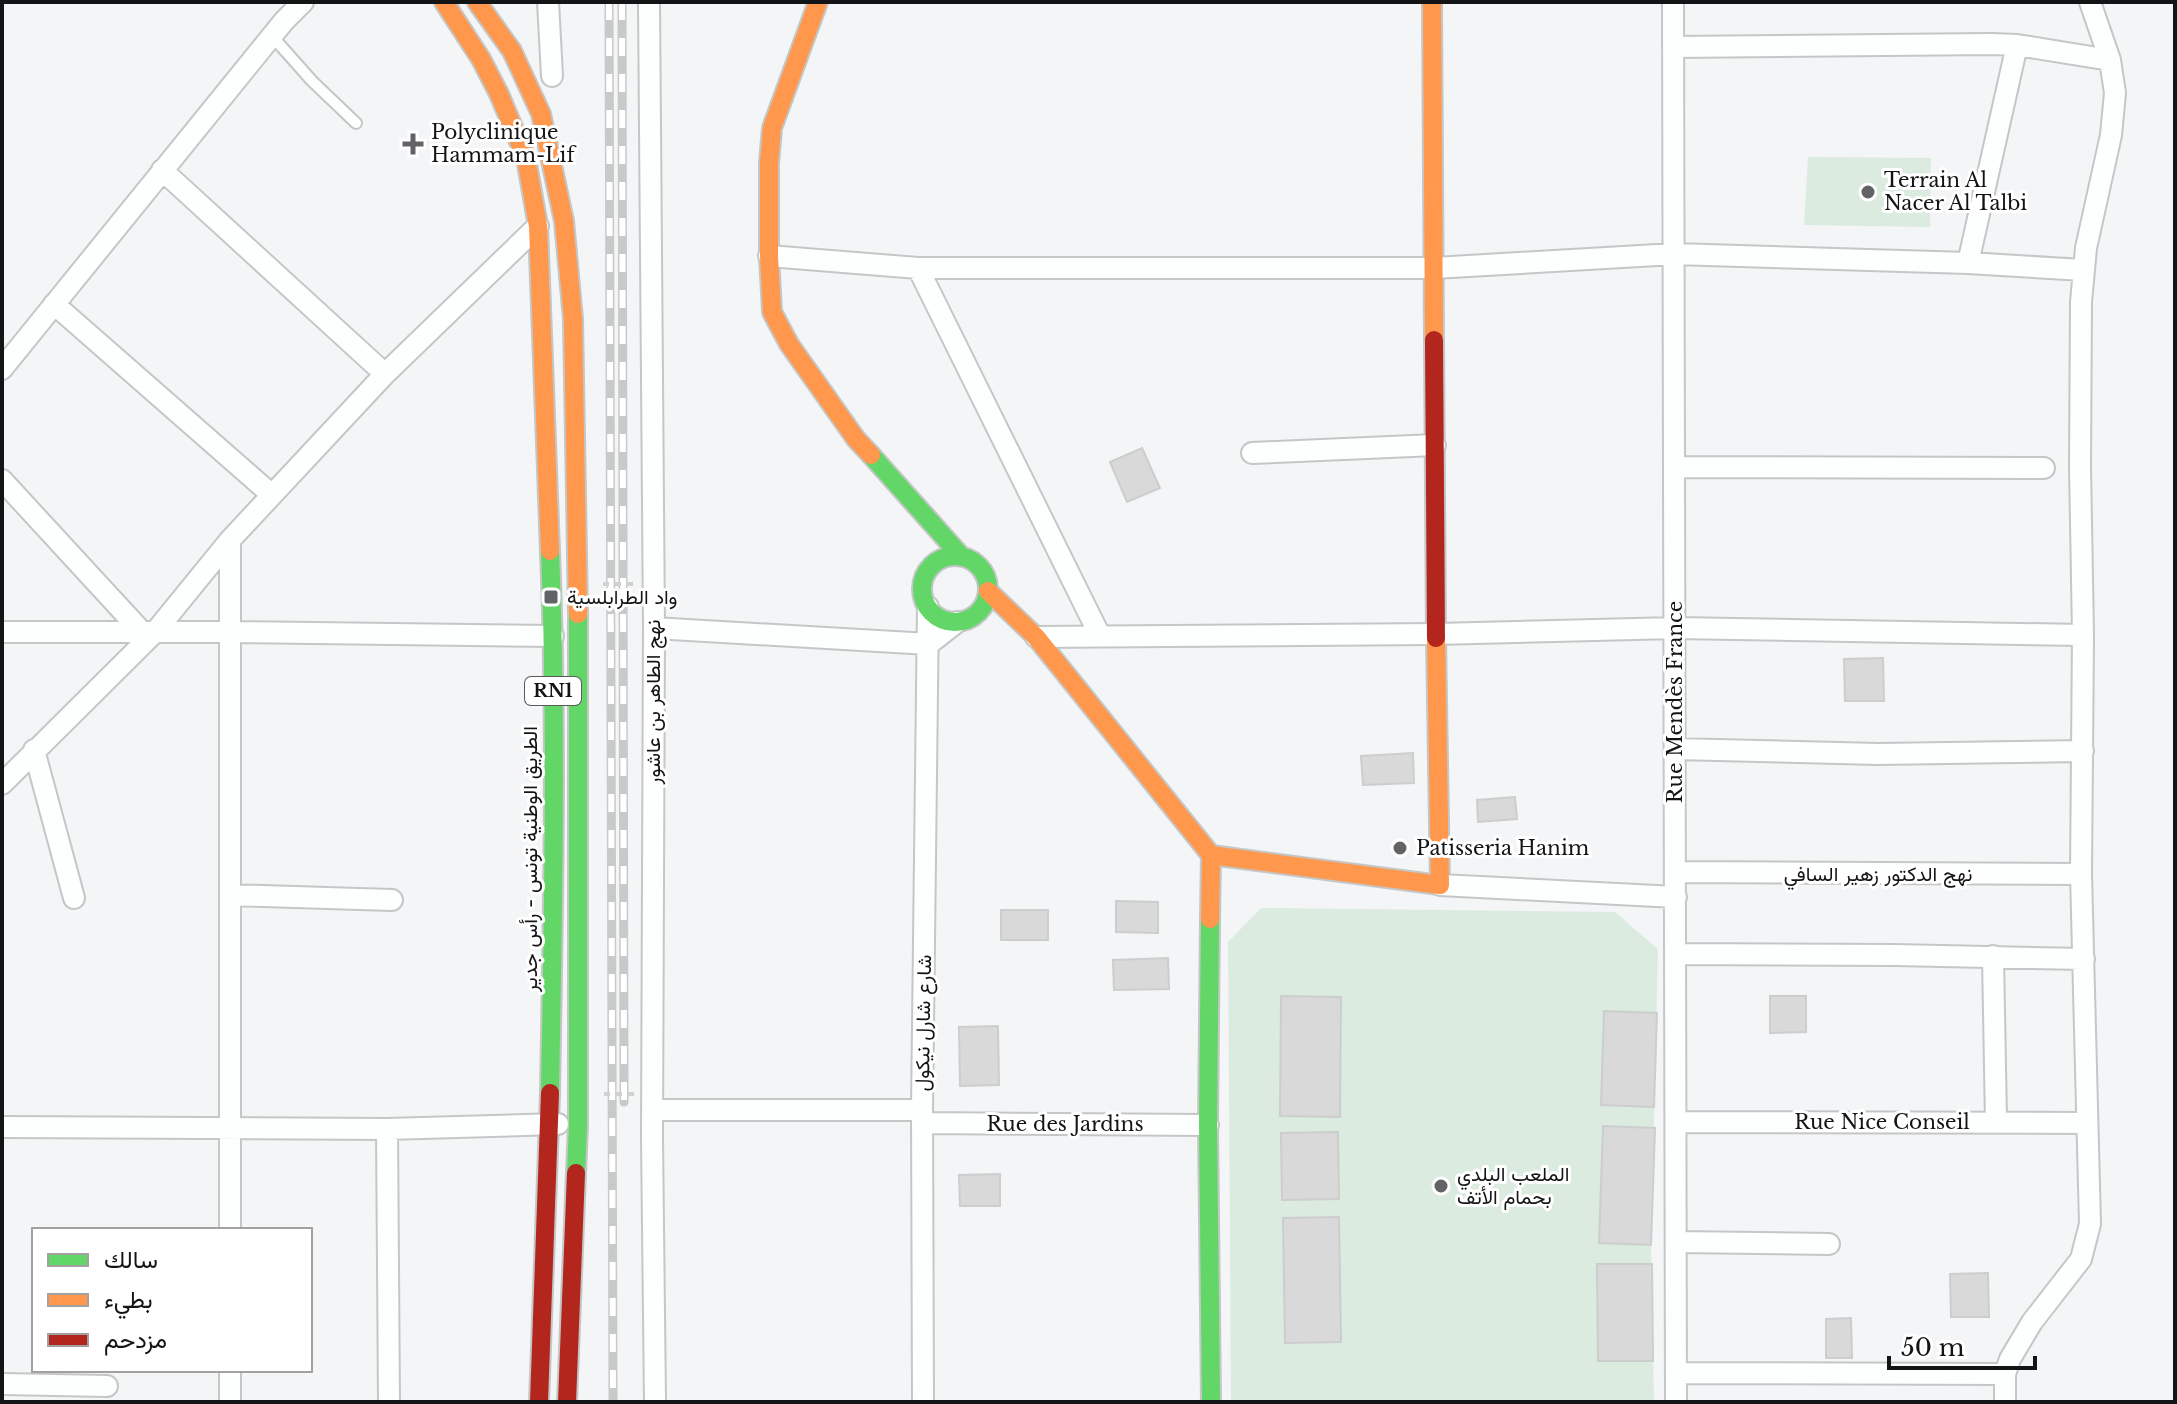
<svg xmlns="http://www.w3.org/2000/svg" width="2177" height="1404" font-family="'Libre Baskerville',Vazirmatn,serif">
	<rect width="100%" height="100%" fill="#f3f5f6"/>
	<path fill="#dcebe0" d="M 1808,157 L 1931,158 L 1930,227 L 1804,225 Z
		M 1261,908 L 1615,912 L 1658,949 L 1651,1245 L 1654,1402 L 1231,1402 L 1228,942 Z"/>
	<path fill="#d9d9da" stroke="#cccdcd" stroke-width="2" d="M 1142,448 L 1160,488 L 1127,502 L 1110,462 Z
		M 1883,658 L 1884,701 L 1845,701 L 1844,659 Z
		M 1413,753 L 1414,783 L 1363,785 L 1361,756 Z
		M 1515,797 L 1517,819 L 1478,822 L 1477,800 Z
		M 1116,901 L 1158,902 L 1158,933 L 1116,932 Z
		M 1001,910 L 1048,910 L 1048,940 L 1001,940 Z
		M 1168,958 L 1169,989 L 1114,990 L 1113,960 Z
		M 1281,996 L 1341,997 L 1340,1117 L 1280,1116 Z
		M 1770,996 L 1806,996 L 1806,1032 L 1770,1033 Z
		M 1604,1011 L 1657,1013 L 1654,1107 L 1601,1105 Z
		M 998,1026 L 999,1085 L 960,1086 L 959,1027 Z
		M 1603,1126 L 1655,1128 L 1651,1245 L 1599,1243 Z
		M 1338,1132 L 1339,1199 L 1282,1200 L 1281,1133 Z
		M 1000,1174 L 1000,1206 L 960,1206 L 959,1175 Z
		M 1339,1217 L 1341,1342 L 1285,1343 L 1283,1218 Z
		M 1597,1264 L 1652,1264 L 1653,1361 L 1598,1361 Z
		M 1988,1273 L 1989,1317 L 1951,1317 L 1950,1274 Z
		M 1851,1318 L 1852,1358 L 1826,1358 L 1826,1319 Z"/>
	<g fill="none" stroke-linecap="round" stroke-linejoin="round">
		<g stroke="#c5c7c7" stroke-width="14">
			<path id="lane" d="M 272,36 L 312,81 L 356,123"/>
		</g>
		<g stroke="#c5c7c7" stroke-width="24">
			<path id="street" d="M 548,2 L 552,76
				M 649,2 L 654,628 L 652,1137 L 655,1402
				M 1673,2 L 1676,1402
				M 1673,47 L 1992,44 L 2017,45 L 2110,60
				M 162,170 L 385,374
				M 769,256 L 918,268 L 1434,268 L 1674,254 L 1968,263 L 2083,270
				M 1968,263 L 2017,45
				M 918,268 L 1100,636
				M 54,304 L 272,495
				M 2,369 L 284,21 L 303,2
				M 1252,453 L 1435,445
				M 1675,467 L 2044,468
				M 2,480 L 142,632
				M 230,540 L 230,1230
				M 654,628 L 929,644
				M 2,632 L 230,632 L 553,636
				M 1036,637 L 1436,634 L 1675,628 L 2083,635
				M 929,644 L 957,622
				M 1675,749 L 1878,754 L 2083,751
				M 34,750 L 74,898
				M 2,784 L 155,632 L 230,540 L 385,374 L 538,226
				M 1675,872 L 2081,874
				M 1440,885 L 1676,897
				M 230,895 L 392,900
				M 1675,954 L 1895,955 L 2084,959
				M 1993,956 L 1996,1122
				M 652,1110 L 922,1110
				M 1676,1122 L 2087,1123
				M 922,1123 L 1208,1125
				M 2,1127 L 387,1129 L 558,1124
				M 387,1129 L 389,1402
				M 1676,1242 L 1829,1244
				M 230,1370 L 230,1402
				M 1676,1373 L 2005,1374
				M 2,1384 L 107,1386
				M 923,1402 L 922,1110 L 928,607
				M 2005,1402 L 2005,1374 L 2010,1359 L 2032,1322 L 2081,1259 L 2090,1224 L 2081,874 L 2083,635 L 2080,466 L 2081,302 L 2086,248 L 2111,135 L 2115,93 L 2110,60 L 2090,2"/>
		</g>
		<g stroke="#c5c7c7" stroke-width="22">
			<path id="fast" d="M 871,455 L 961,556
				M922 589a33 33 0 1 1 66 0a33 33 0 1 1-66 0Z
				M 1210,919 L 1208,1125 L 1211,1402
				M 550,1093 C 553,912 557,732 550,551
				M 576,1173 L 578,1125 L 578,614"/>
		</g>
		<g stroke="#c5c7c7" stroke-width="22">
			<path id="slow" d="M 444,2 L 481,59 L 499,94 L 526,158 L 538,226 L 550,551
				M 477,2 L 512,51 L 541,114 L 564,221 L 573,319 L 578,614
				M 818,2 L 772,128 L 769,163 L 769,256 L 772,312 L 789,344 L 856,439 L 871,455
				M 1432,2 L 1434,340
				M 988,591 L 1036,637 L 1211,855 L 1210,919
				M 1211,855 L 1440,885 L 1436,638"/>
		</g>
		<g stroke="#c5c7c7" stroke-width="22">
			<path id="jam" d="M 1434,340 L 1436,638
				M 539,1402 L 550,1093
				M 567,1402 L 576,1173"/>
		</g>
		<use href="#lane" stroke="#fdfefe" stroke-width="10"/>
		<use href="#street" stroke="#fdfefe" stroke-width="20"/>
		<use href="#fast" stroke="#63d668" stroke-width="18"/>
		<use href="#slow" stroke="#ff974d" stroke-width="18"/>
		<use href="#jam" stroke="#b3261e" stroke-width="18"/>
		<g stroke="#c8c9c9" stroke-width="9">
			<path id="rail" d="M 609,2 L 613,1402
				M 622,2 L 624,1102"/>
		</g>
		<use href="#rail" stroke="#fff" stroke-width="6" stroke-dasharray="18" stroke-linecap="butt"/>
		<path stroke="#d0d1d1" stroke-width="4" stroke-dasharray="6 6" stroke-linecap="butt" d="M 603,584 L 635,584
			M 604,1094 L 636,1094"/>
	</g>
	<g fill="#616364" stroke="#fff" stroke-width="3">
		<path d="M409 132h8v8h8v8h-8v8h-8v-8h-8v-8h8z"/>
		<circle cx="1868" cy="192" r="8"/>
		<rect x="543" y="589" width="16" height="16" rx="4"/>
		<circle cx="1400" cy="848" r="8"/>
		<circle cx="1441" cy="1186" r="8"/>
	</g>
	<g text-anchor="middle" stroke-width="6" stroke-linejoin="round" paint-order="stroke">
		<rect fill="#fff" stroke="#5a5a5b" stroke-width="2" x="525" y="677" width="56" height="28" rx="6"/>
		<g font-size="18" font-weight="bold" fill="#131415">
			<text x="553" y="697">RN1</text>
		</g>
		<g font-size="20" fill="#131415" stroke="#fff" text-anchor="start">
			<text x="431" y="139">Polyclinique<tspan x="431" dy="23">Hammam-Lif</tspan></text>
			<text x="1884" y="187">Terrain Al<tspan x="1884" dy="23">Nacer Al Talbi</tspan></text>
			<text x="567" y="604">واد الطرابلسية</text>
			<text x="1416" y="855">Patisseria Hanim</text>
			<text x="1457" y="1181">الملعب البلدي<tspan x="1457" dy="23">بحمام الأتف</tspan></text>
		</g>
		<g font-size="20" fill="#131415" stroke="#fff">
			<text transform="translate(653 702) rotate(-90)" y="7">نهج الطاهر بن عاشور</text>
			<text transform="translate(1675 702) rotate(-90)" y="7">Rue Mendès France</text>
			<text transform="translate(530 859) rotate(-90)" y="7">الطريق الوطنية تونس - رأس جدير</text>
			<text x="1878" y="881">نهج الدكتور زهير السافي</text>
			<text transform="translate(923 1023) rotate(-89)" y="7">شارع شارل نيكول</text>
			<text x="1882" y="1129">Rue Nice Conseil</text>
			<text x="1065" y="1131">Rue des Jardins</text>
		</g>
	</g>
	<rect width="2177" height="1404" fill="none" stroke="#131415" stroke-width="8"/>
	<rect x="32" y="1228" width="280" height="144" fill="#ffffff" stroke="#a1a1a1" stroke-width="2"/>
	<rect x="48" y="1254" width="40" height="12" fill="#63d668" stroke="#a1a1a1" stroke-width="2"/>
	<text x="104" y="1268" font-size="24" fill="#131415">سالك</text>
	<rect x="48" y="1294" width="40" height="12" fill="#ff974d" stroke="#a1a1a1" stroke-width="2"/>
	<text x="104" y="1308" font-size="24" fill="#131415">بطيء</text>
	<rect x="48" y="1334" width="40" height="12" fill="#b3261e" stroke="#a1a1a1" stroke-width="2"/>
	<text x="104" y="1348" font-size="24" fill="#131415">مزدحم</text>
	<path d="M1889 1356v12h146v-12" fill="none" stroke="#131415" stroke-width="4"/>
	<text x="1901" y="1356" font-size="24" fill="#131415" stroke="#ffffff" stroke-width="6" paint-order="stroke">50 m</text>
</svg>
